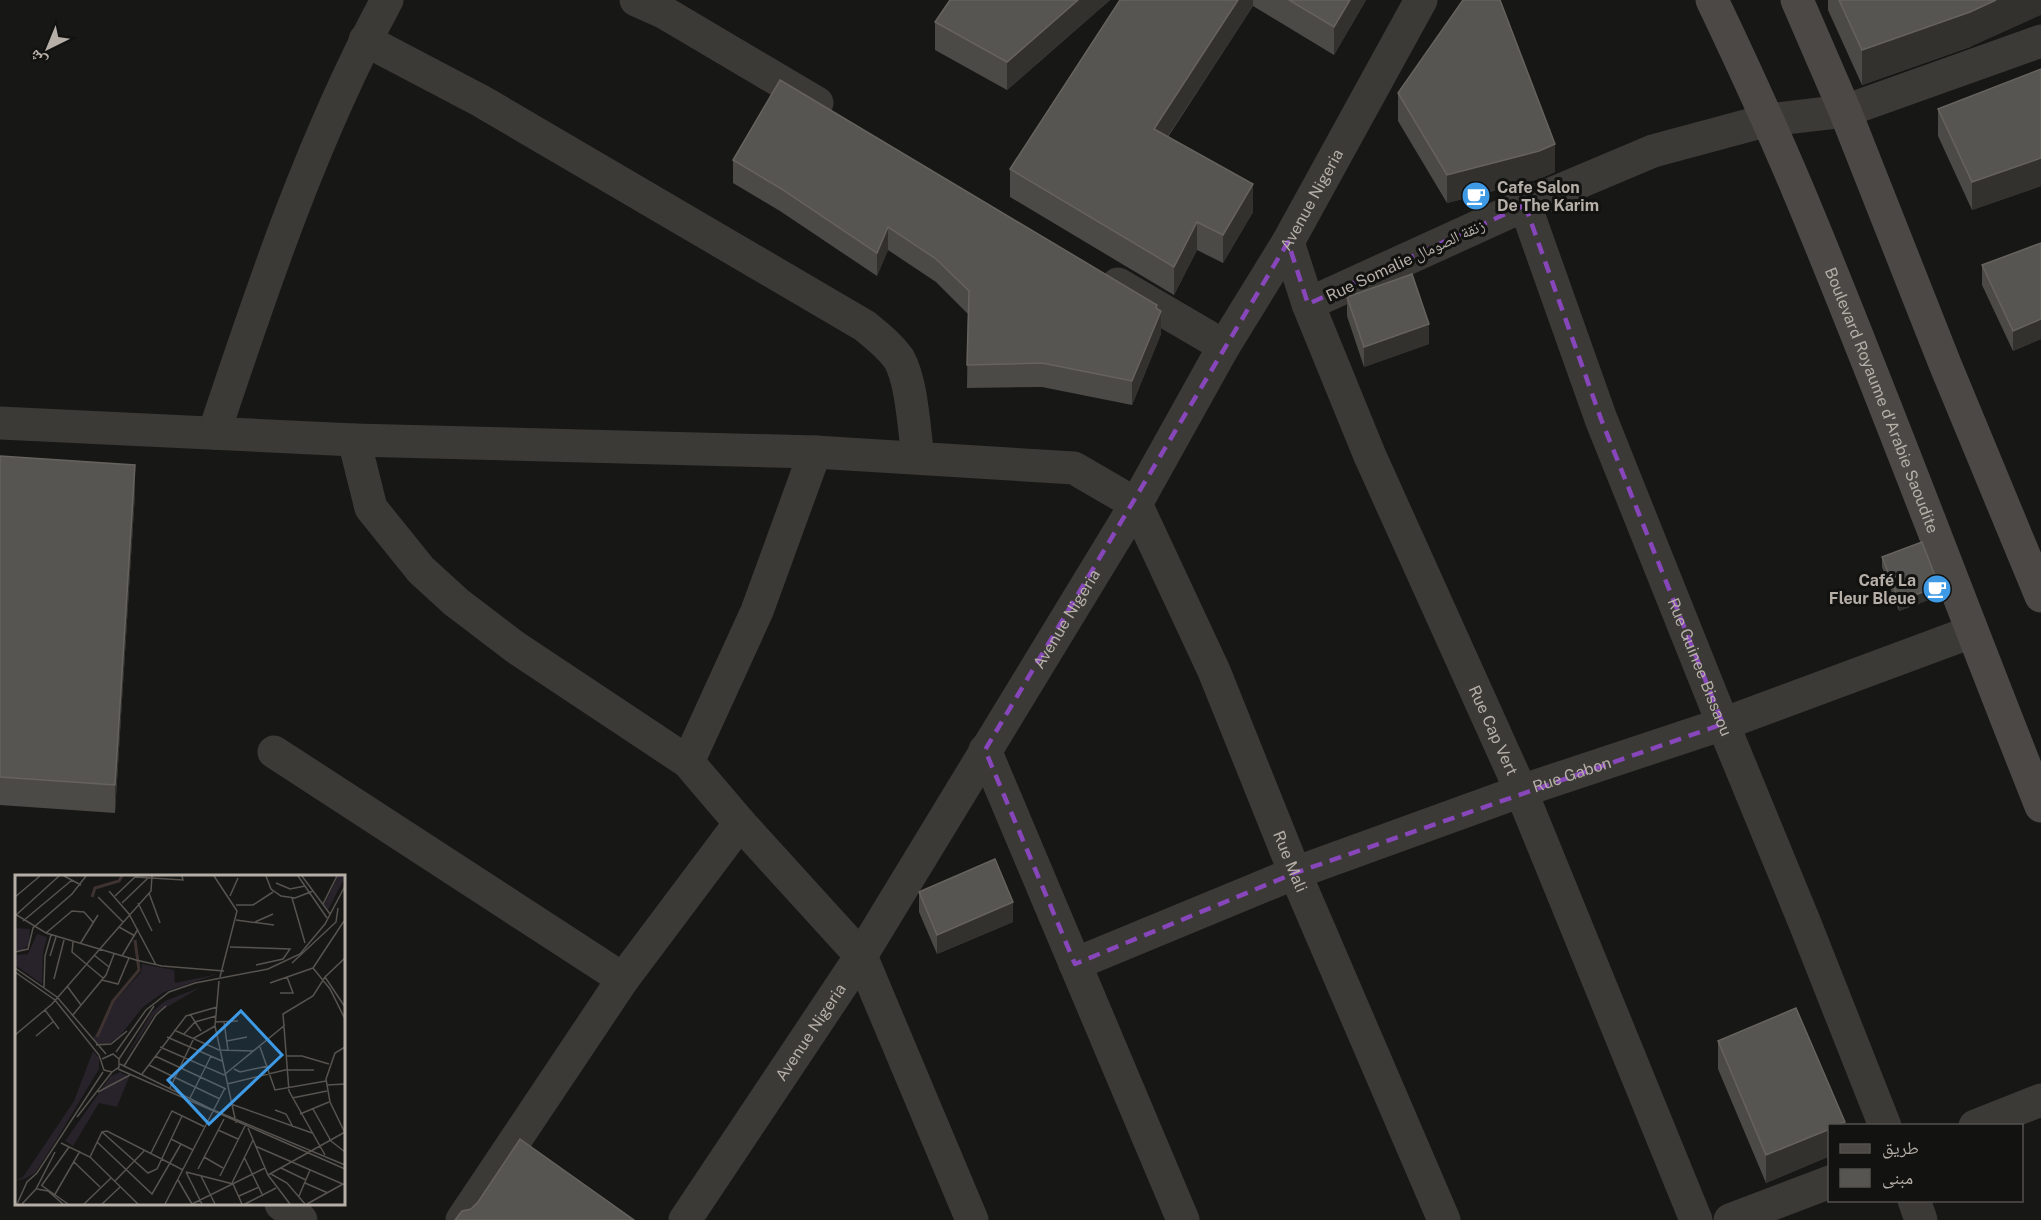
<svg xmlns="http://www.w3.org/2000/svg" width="2041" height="1220" font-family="'Public Sans','Noto Naskh Arabic',sans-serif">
	<rect width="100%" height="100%" fill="#171715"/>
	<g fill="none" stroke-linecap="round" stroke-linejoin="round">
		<g stroke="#3c3a36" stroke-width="33">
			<path d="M 636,0 L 665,13 L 817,103"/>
			<path d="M 365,40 L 481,101 L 865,326 C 877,336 890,346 899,359 C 912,382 914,430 918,457"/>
			<path id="s1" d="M 1525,205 L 1601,419 L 1723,724 L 1804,921 L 1885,1126"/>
			<path id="s2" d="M 1288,242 L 1308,304 L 1370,456 L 1521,791 L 1696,1220"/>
			<path d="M 1118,284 L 1224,346"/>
			<path d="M 1308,304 L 1525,205 L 1653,151 L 1768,120 L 1845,111 L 2041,41"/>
			<path id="s3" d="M 0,423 L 354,440 L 815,452 L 1074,468 L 1136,504 L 1214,671 L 1295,873 L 1444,1220"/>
			<path d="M 214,433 C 263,286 313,137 387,0"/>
			<path d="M 354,440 L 371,508 L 421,570 L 456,602 L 515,647 L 688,762 L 740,823 L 861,956 L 972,1220"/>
			<path d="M 985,750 L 1183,1220"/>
			<path d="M 274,752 L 623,979"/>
			<path d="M 688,762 L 757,611 L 815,452"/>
			<path id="s4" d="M 1075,964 L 1295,873 L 1521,791 L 1723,724 L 1971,632"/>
			<path d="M 1975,1126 L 2041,1100"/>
			<path d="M 1914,1200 L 1921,1220"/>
			<path d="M 281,1204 L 301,1220"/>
			<path d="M 462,1220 L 623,979 L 740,823"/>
			<path id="s5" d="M 685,1220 L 861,956 L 1136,504 L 1224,346 L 1288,242 L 1421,0"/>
			<path d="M 1730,1220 L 1830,1182"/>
		</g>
		<g stroke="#4b4845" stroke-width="33">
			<path id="s6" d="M 1712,0 C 1742,63 1771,126 1798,190 C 1883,393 1959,601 2041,806"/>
			<path d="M 1797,0 L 1845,111 L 1945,364 L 2041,596"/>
		</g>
	</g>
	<path fill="#4c4a46" d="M 950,0 L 1110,0 L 1007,90 L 935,50 L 935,22 Z
		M 1120,0 L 1366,0 L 1334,55 L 1253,6 L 1168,137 L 1253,212 L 1223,263 L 1197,250 L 1174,295 L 1010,197 L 1010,169 Z
		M 1828,0 L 2041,0 L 1970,47 L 1862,85 L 1828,10 Z
		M 2041,69 L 2041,186 L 1972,210 L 1938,136 L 1938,109 Z
		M 1398,93 L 1555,172 L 1539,179 L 1447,203 L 1398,121 Z
		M 733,160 L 1157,308 L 1161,334 L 1132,405 L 1042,387 L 967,388 L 968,314 L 936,282 L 888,250 L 877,276 L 780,211 L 733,183 Z
		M 2041,243 L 2041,339 L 2013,351 L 1982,285 L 1982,265 Z
		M 1347,297 L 1429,344 L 1364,367 L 1347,316 Z
		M 0,456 L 135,493 L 115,813 L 0,805 Z
		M 1882,557 L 1939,596 L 1899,611 L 1882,567 Z
		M 919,892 L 1013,922 L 937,954 L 919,912 Z
		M 1718,1041 L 1845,1125 L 1830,1125 L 1830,1156 L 1766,1183 L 1718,1069 Z"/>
	<path fill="#32312e" d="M 1078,0 L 1110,0 L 1007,90 L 1007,62 Z
		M 1238,0 L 1253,0 L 1253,6 L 1154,157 L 1154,129 Z
		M 1350,0 L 1366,0 L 1334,55 L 1334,27 Z
		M 1996,0 L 2041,0 L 2041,15 L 1970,47 L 1862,85 L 1862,50 Z
		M 1555,144 L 1555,172 L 1539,179 L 1447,203 L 1447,175 Z
		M 2041,158 L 2041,186 L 1972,210 L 1972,182 Z
		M 1253,184 L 1253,212 L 1223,263 L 1223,235 Z
		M 1197,222 L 1197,250 L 1174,295 L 1174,267 Z
		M 888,227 L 888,250 L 877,276 L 877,253 Z
		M 1157,305 L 1157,320 L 1161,311 L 1161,334 L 1132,405 L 1132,381 Z
		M 2041,319 L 2041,339 L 2013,351 L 2013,331 Z
		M 1429,324 L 1429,344 L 1364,367 L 1364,347 Z
		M 135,465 L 135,493 L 115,813 L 115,785 Z
		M 1939,586 L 1939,596 L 1899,611 L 1899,601 Z
		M 1013,902 L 1013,922 L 937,954 L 937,935 Z
		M 1830,1129 L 1830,1156 L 1766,1183 L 1766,1155 Z"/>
	<path fill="#575551" stroke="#66635e" stroke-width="1.5" d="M 950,0 L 1078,0 L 1007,62 L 935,22 Z
		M 1120,0 L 1238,0 L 1154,129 L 1253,184 L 1223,235 L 1197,222 L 1174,267 L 1010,169 Z
		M 1289,0 L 1350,0 L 1334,27 Z
		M 1463,0 L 1500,0 L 1555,144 L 1539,151 L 1447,175 L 1398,93 Z
		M 1839,0 L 1996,0 L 1970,12 L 1862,50 Z
		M 2041,69 L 2041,158 L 1972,182 L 1938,109 Z
		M 780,80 L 1157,305 L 1156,308 L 1161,311 L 1132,381 L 1042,363 L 967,365 L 969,291 L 936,259 L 888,227 L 877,253 L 780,188 L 733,160 Z
		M 2041,243 L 2041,319 L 2013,331 L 1982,265 Z
		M 1412,274 L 1429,324 L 1364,347 L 1347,297 Z
		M 0,456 L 135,465 L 115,785 L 0,777 Z
		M 1922,542 L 1939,586 L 1899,601 L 1882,557 Z
		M 995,859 L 1013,902 L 937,935 L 919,892 Z
		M 1796,1008 L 1845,1122 L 1837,1125 L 1830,1125 L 1830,1129 L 1766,1155 L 1718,1041 Z
		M 520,1139 L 634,1220 L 455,1220 L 462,1211 L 471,1209 L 478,1202 Z"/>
	<path fill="none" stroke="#8746ba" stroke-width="4.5" stroke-dasharray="12 8" stroke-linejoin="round" d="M 1525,205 L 1601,419 L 1723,724 L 1295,873 L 1075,964 L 985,750 L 1288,242 L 1308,304 Z"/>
	<defs>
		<g id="cafe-disc" transform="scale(1.5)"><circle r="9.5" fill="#3f9ae6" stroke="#121210"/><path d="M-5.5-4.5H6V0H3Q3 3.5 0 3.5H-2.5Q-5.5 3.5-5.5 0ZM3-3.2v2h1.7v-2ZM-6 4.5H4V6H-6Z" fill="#fff"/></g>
	</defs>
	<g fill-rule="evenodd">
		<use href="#cafe-disc" x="1476" y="196"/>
		<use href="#cafe-disc" x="1937" y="589"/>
	</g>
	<g text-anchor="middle" stroke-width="6" stroke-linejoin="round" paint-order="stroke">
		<g font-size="16" font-weight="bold" fill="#b6afa8" stroke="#121210" text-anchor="start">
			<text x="1497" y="193">Cafe Salon<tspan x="1497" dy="18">De The Karim</tspan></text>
			<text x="1916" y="586" text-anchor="end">Café La<tspan x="1916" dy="18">Fleur Bleue</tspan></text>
		</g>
		<g font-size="16" fill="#b6afa8" stroke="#121210">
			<text dy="6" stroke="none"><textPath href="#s5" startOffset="1198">Avenue Nigeria</textPath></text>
			<text transform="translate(1405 260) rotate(-25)" y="6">Rue Somalie زنقة الصومال</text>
			<text dy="6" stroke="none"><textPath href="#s6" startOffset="435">Boulevard Royaume d'Arabie Saoudite</textPath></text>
			<text dy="6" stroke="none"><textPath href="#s5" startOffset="712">Avenue Nigeria</textPath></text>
			<text dy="6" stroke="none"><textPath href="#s1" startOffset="494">Rue Guinee Bissaou</textPath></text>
			<text dy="6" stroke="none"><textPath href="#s2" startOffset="530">Rue Cap Vert</textPath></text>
			<text dy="6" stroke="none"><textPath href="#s4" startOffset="532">Rue Gabon</textPath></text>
			<text dy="6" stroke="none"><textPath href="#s3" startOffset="1536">Rue Mali</textPath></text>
			<text dy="6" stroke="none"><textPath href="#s5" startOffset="226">Avenue Nigeria</textPath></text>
		</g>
	</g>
	<g transform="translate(15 875)">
		<rect width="330" height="330" fill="#171715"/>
		<path d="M 323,1 L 330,2 L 313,35 L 309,30 ZM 0,53 L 15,54 L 14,70 L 6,76 L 0,75 ZM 22,59 L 32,62 L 28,78 L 27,109 L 0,90 L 0,80 L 13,79 ZM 127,89 L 159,95 L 160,108 L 203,99 L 149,117 L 128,132 L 105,161 L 95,168 L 83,170 L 78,164 L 99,127 L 126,97 ZM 186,112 L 140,139 L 107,188 L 137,137 L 150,126 ZM 78,176 L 84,183 L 84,194 L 42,264 L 20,298 L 9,304 L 0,306 L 8,302 L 59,226 ZM 105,197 L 114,202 L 102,232 L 84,228 L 58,271 L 50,266 L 96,201 Z" fill="#28222a"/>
		<path fill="none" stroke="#3e3330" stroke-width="3" d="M 77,22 L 80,13 L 104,6 L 107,1M 82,162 L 98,126 L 124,95 L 120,65"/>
		<path fill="none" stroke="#575450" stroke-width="1.5" d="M 49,1 L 66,10M 199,1 L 222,36 L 205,102M 251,1 L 256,14 L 266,21 L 280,23 L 298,16M 283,1 L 312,43M 287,1 L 315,39M 261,8 L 275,14 L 290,11M 94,16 L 114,39 L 141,90M 134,18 L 145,48M 100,21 L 120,2 L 168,5 L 167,1M 215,21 L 223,3M 0,22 L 25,1M 83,22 L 108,47M 277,23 L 290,68M 107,28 L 133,3M 123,28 L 137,56M 308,29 L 322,1M 221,30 L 238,30 L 258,17M 0,39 L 31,58 L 121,85 L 147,91 L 209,96M 1,40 L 44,1M 221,45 L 259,50M 8,46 L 57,5M 329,46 L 298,93 L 315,114 L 330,144M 240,47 L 258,39M 104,52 L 136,16 L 137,1M 31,58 L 57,36 L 69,37 L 78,47M 58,67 L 57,77 L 88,103M 65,69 L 83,40M 215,72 L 275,74 L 268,84 L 241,90M 0,77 L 13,74 L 18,53 L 57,19 L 71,1M 79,80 L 94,92M 35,81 L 41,62M 107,81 L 123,54M 277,88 L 321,47 L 323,33M 0,93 L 42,122 L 91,179M 0,97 L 40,125 L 84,180 L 89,195 L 97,197 L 104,192 L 104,184 L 98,179 L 87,184M 310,102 L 330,132M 39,104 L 49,65M 87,105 L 103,109 L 114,83M 204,106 L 200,151 L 221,248M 255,108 L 298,93M 52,111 L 66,130M 29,112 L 30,81 L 36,60M 265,118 L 278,118 L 272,102M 30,135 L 44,154M 175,139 L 186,156M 57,141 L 91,100 L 99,79M 200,147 L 223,146M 209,147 L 213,175M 159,155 L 204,175 L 239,176M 169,159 L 180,147 L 201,141M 0,160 L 37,129 L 104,52 L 120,61M 21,161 L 39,146M 152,162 L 207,186M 212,166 L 232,162M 81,170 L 96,169 L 112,156M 145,172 L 209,200 L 270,150M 245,172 L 260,215 L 311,206M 101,177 L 131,135 L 154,117 L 180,108 L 253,94 L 285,79 L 310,49 L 330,11M 140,181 L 211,214M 271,181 L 287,181 L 314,189M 104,184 L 139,131M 105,189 L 196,234 L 330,290M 134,190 L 205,224M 109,191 L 141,140 L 151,131M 103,194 L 330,294M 219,194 L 225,197 L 253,191M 127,199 L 171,141 L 202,132M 212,209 L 270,195 L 299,195M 312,210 L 330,209M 155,213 L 179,163 L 200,151M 83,217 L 115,200M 175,223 L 196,181M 277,223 L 312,216M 216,229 L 297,258M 298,234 L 316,266 L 330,277M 260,235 L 271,239 L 278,252M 285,239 L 314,227M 62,242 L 97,197M 233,253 L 253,300 L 275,329M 203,255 L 223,264M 87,257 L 133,298 L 142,294 L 167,241M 330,258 L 315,227 L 311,204 L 320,178 L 330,172M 156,264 L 178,275M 82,267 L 137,319 L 166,269M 46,268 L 75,282 L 123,329M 240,271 L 330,310M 136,278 L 157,236 L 190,252M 310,280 L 274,216 L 268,139 L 298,121 L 310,102 L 330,83M 75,282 L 87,257 L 92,256 L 168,295M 189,282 L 208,293M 229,282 L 248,321M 59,287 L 85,312M 266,293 L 291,305M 183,294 L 209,244M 171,297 L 218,309 L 227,329M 171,297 L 187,329M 256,299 L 272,308 L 290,329M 253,300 L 330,257M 186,301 L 200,329M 205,301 L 231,249M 163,305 L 177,329M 100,306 L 129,276M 217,308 L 238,265M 290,308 L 313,318M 26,310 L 53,329M 27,310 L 54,272M 22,314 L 33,316 L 48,329M 39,321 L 65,276M 224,321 L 244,312M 284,321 L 295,295M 2,329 L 12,307 L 22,298 L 88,197M 7,329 L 21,314 L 40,277M 69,329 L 96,303M 87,329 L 105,312M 150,329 L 210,213M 177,329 L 250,293M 230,329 L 261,313M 292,329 L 328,309"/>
		<path fill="#3f9ae6" fill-opacity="0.15" stroke="#3f9ae6" stroke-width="3" d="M 226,136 L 267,180 L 194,249 L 153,205 Z"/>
		<rect width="330" height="330" fill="none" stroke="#b6afa8" stroke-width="3"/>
	</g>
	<rect x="1828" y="1124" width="195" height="78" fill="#121210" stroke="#54514d" stroke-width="1.5"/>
	<rect x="1840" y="1144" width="30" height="9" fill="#4b4845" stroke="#54514d" stroke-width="1.5"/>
	<text x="1882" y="1154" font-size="18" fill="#b6afa8">طريق</text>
	<rect x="1840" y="1169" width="30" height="18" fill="#575551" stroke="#54514d" stroke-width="1.5"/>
	<text x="1882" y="1184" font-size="18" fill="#b6afa8">مبنى</text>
	<g transform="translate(48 48) rotate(223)" stroke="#121210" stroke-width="4.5" paint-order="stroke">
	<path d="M0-4.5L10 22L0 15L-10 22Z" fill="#b6afa8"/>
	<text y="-9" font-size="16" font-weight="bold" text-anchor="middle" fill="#b6afa8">ش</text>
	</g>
</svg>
